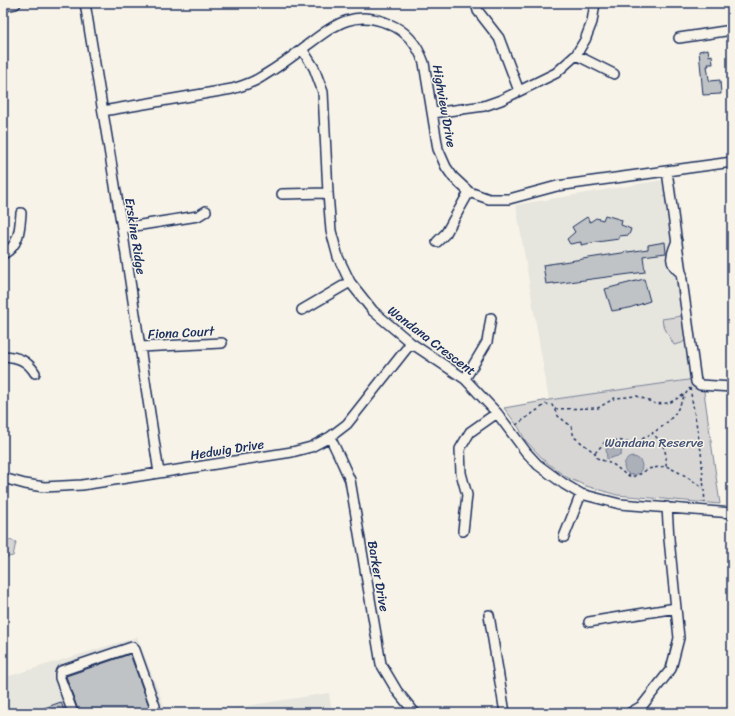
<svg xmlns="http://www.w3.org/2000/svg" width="735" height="716" font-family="Sriracha,sans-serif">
	<rect width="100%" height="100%" fill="#f7f3e8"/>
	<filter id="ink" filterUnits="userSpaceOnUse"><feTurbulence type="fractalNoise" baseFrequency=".025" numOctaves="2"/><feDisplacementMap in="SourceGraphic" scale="8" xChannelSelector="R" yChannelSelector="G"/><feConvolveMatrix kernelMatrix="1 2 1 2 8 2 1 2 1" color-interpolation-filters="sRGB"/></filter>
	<g filter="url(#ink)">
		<path fill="#e6e5de" d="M 675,178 L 702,378 L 549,400 L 516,205 Z
			M 137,637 L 167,713 L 3,713 L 3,678 Z
			M 329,693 L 332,713 L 202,713 Z"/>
		<path fill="#d7d6d4" stroke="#798299" d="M 682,316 L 686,339 L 682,343 L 674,345 L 663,325 L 662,319 Z
			M 702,378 L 720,504 L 617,495 L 586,486 L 566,477 L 546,462 L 525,440 L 519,428 L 504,408 L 549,400 Z
			M 3,538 L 16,542 L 13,556 L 3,558 Z"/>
		<path fill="#acb0b9" stroke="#727c95" d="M 606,448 L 622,448 L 621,455 L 607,459 Z
			M624 466a9 9 0 1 1 18 0a9 9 0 1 1-18 0Z"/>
		<path fill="#c0c3c5" stroke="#1b2f5e" d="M 708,49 L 709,56 L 712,55 L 713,64 L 708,64 L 709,66 L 707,66 L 709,79 L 710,81 L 720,80 L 721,94 L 703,95 L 699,51 Z
			M 605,215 L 622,220 L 621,225 L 631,229 L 629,235 L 619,236 L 619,239 L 597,242 L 581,245 L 581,242 L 570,244 L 567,239 L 575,232 L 572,227 L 587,217 L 590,222 L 596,218 L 603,220 Z
			M 665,242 L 666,253 L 643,256 L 645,272 L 554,284 L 554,283 L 546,284 L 543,265 L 648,249 L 648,245 Z
			M 644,279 L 650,301 L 629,308 L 612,311 L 605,289 Z
			M 130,654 L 149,706 L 148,709 L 136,713 L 79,713 L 66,676 Z
			M 61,702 L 65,713 L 33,713 L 33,712 Z"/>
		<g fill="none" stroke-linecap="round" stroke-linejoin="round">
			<g stroke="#1b2f5e" stroke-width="12">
				<path id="minor" d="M 85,3 L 122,228 L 159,473
					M 476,3 L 478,11 L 499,38 L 519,91
					M 679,38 L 732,30
					M 302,49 L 314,68 L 323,92 L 328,193 L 331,231 L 338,257 L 350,282 L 373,311 L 411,343 L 465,379 L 497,413 L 526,452 L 538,465 L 564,484 L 581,494 L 620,504 L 732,513
					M 576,55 L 614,74
					M 103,111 L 232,89 C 243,86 253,83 263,76 C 278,67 292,57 306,46 C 333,26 354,8 389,24 C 407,31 418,46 424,63 L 438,149 L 446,167 L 453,177 L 469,192 L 489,199 L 509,199 L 557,186 L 732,162
					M 433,113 L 484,106 L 501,100 L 556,73 L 576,55 L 585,40 L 592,22 L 595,3
					M 667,171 L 696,382 L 700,385 L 732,387
					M 282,194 L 328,193
					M 122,228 L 198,216 L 206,211
					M 677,241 C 671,255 667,263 682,274
					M 437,242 L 446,233 L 469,192
					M 3,254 C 19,247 20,228 21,213
					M 302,310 L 350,282
					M 140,347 L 222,343
					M 3,356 C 18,357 27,360 35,373
					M 465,379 L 487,342 L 491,318
					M 330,437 L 340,458 L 350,480 L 381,664 L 397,691 L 415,713
					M 3,478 L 25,484 L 44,487 L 82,485 L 292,452 L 311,447 L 330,437 L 347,424 L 411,343
					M 463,531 L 467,495 L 461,473 L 460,449 L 470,432 L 497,413
					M 564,537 L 581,494
					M 489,615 L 505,713
					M 589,622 L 676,608
					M 73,713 L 60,678 L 60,674 L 61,671 L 132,647 L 135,650 L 155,706 L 153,713
					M 630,713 L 642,706 L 671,669 L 679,638 L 669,539 L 667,507"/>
			</g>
			<g stroke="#1b2f5e" stroke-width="14">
				<path id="major" d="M 3,5 L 15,3"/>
			</g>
			<path stroke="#1b2f5e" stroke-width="1.5" stroke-dasharray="3 3" stroke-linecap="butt" d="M 690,388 L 701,451 L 705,503
				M 555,409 L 598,408 L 615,398 L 637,396 L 656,404 L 669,403 L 685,394
				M 516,425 L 546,404 L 552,405 L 558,416 L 571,426 L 574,437 L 595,453 L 597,458 L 614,465 L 625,474 L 632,477 L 640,474 L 648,469 L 666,466 L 684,475 L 703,488
				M 595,453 L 605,442 L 618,440 L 634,444 L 652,433
				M 666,466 C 667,451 664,444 652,433 C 660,429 667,423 673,416 C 680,408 682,397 690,388"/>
			<use href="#minor" stroke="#f7f3e8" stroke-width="9"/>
			<use href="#major" stroke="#f7f3e8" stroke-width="11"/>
		</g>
	</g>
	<g text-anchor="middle" stroke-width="3" stroke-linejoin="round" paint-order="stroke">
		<g font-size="13" fill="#1b2f5e" stroke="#f7f3e8">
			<text transform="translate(445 106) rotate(80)" y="5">Highview Drive</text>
			<text transform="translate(136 236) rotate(81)" y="5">Erskine Ridge</text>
			<text transform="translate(181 332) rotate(-3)" y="5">Fiona Court</text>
			<text transform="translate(432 340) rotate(37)" y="5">Wandana Crescent</text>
			<text transform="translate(227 449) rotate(-9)" y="5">Hedwig Drive</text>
			<text transform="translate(379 576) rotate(80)" y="5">Barker Drive</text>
		</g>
		<g font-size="13" fill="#415076" stroke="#f7f3e8">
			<text x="654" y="447">Wandana Reserve</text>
		</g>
	</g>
	<rect width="735" height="716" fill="none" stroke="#f7f3e8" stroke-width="16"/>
	<rect x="8" y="8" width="719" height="700" fill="none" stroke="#1b2f5e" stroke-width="1.5" filter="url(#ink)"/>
</svg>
